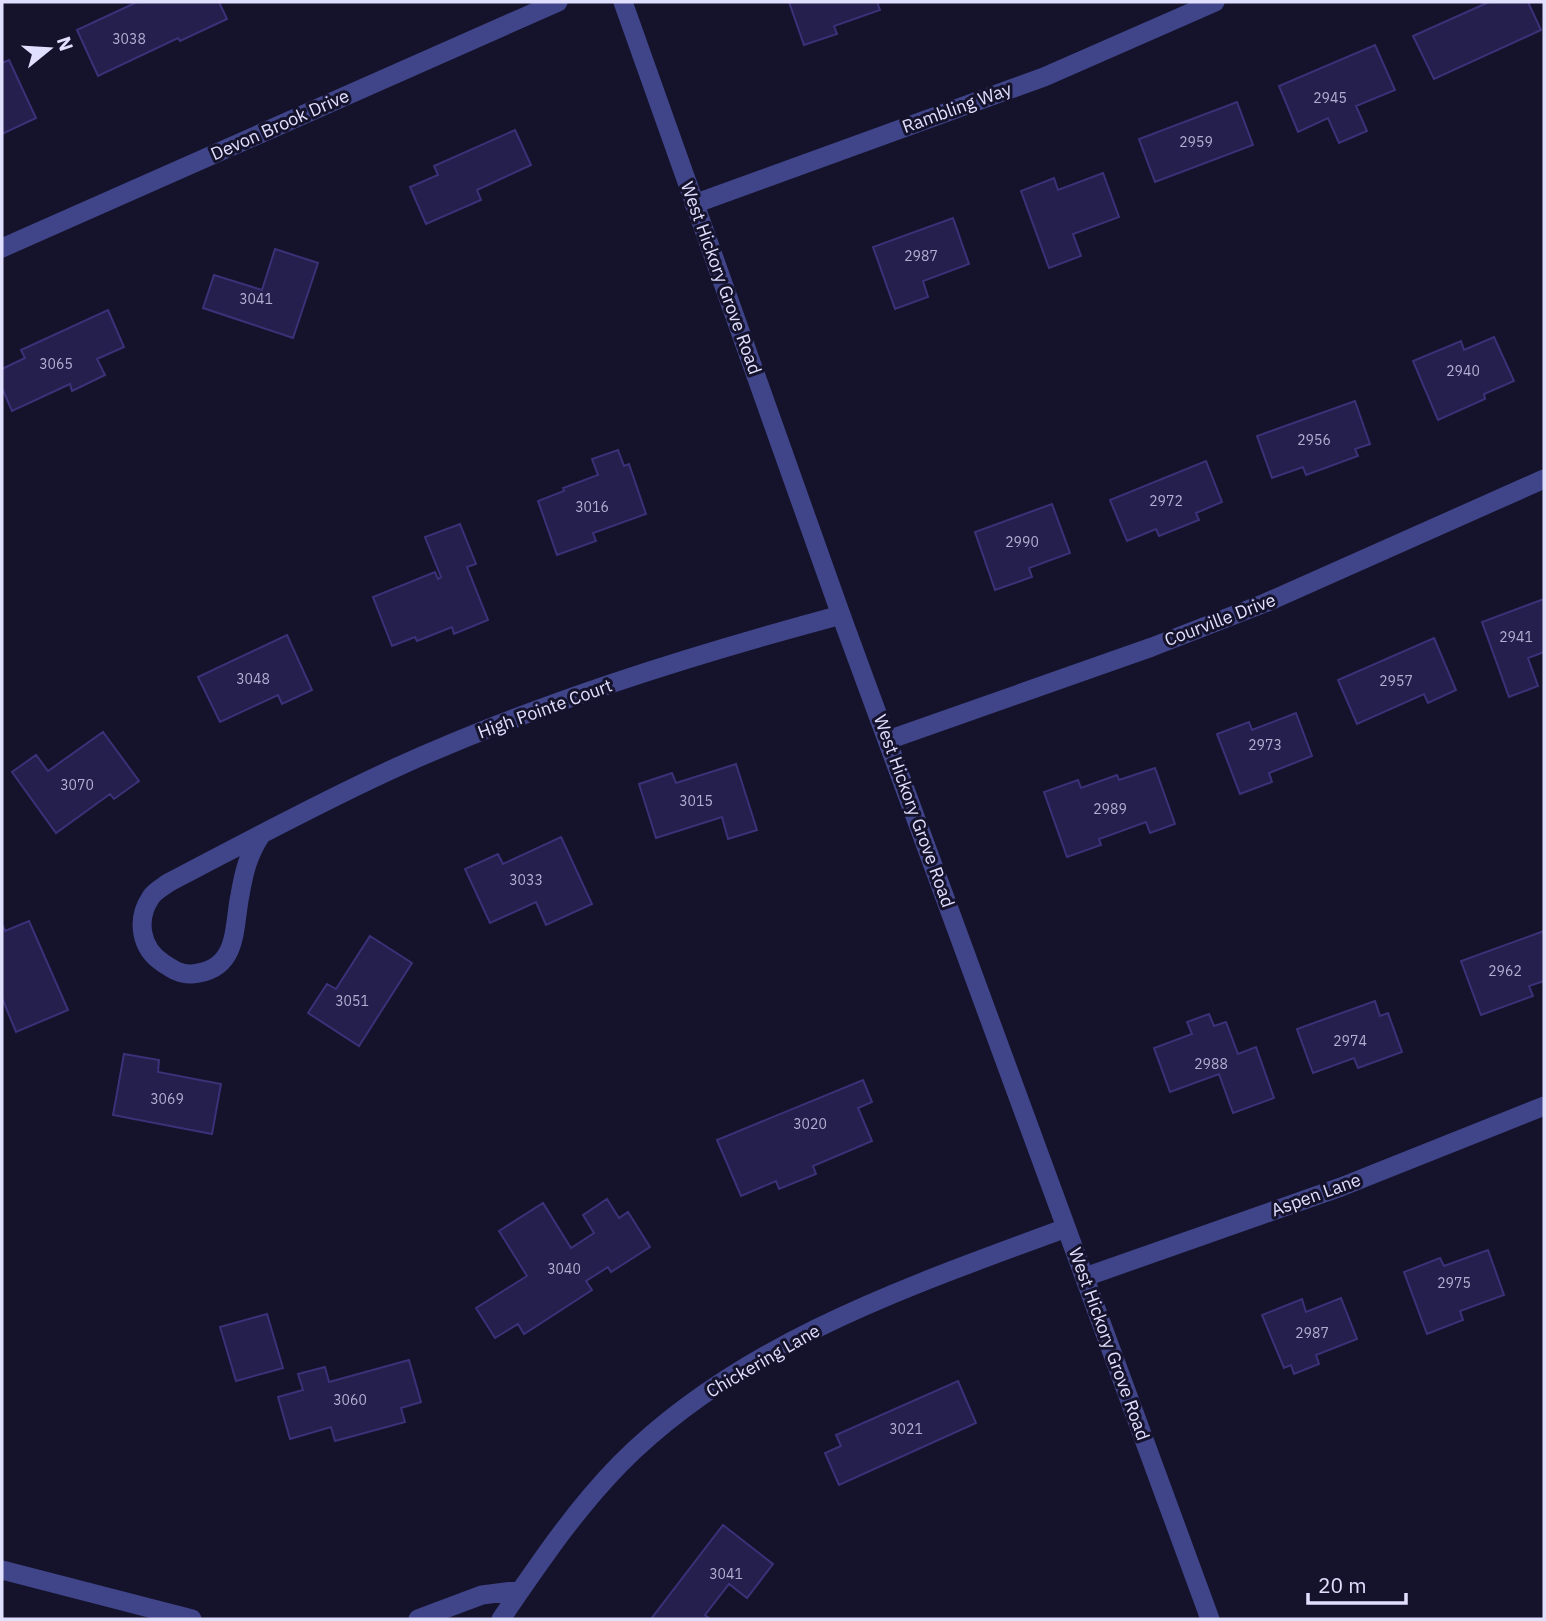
<svg xmlns="http://www.w3.org/2000/svg" width="1546" height="1621" font-family="'IBM Plex Sans',sans-serif">
	<rect width="100%" height="100%" fill="#15132c"/>
	<path fill="#241f4d" stroke="#393278" stroke-width="2" d="M 137,2 L 219,2 L 227,19 L 180,41 L 178,38 L 98,76 L 77,30 Z
		M 789,2 L 877,2 L 880,10 L 834,26 L 837,34 L 804,45 Z
		M 1489,2 L 1528,2 L 1541,30 L 1434,79 L 1413,36 Z
		M 1375,45 L 1395,90 L 1356,106 L 1367,131 L 1339,143 L 1328,118 L 1298,132 L 1279,86 Z
		M 9,60 L 36,118 L 2,134 L 2,63 Z
		M 1237,102 L 1253,145 L 1155,182 L 1139,139 Z
		M 515,130 L 531,165 L 477,190 L 481,200 L 426,224 L 410,187 L 438,175 L 434,166 Z
		M 1103,173 L 1119,217 L 1073,234 L 1081,256 L 1049,268 L 1021,191 L 1054,178 L 1058,190 Z
		M 953,218 L 969,264 L 923,281 L 928,297 L 895,309 L 873,247 Z
		M 275,249 L 318,263 L 293,338 L 203,308 L 214,275 L 262,290 Z
		M 108,310 L 124,347 L 97,359 L 105,375 L 72,391 L 70,384 L 12,411 L 2,388 L 2,369 L 25,358 L 21,350 Z
		M 1494,337 L 1514,381 L 1484,394 L 1485,399 L 1438,420 L 1413,361 L 1461,341 L 1464,350 Z
		M 1355,401 L 1370,444 L 1355,449 L 1358,456 L 1306,475 L 1303,467 L 1272,478 L 1257,436 Z
		M 618,450 L 624,466 L 629,464 L 646,514 L 593,533 L 596,541 L 557,555 L 538,501 L 564,491 L 563,488 L 598,475 L 592,459 Z
		M 1206,461 L 1222,502 L 1196,513 L 1199,520 L 1159,536 L 1156,529 L 1127,541 L 1110,500 Z
		M 1052,504 L 1070,553 L 1029,568 L 1032,577 L 995,590 L 975,532 Z
		M 460,524 L 476,564 L 467,567 L 488,620 L 454,634 L 452,627 L 417,641 L 415,637 L 392,646 L 373,597 L 435,572 L 438,579 L 441,577 L 425,537 Z
		M 1544,599 L 1544,652 L 1528,658 L 1538,686 L 1509,697 L 1482,622 Z
		M 287,635 L 312,690 L 282,704 L 278,695 L 220,722 L 198,677 Z
		M 1434,638 L 1456,690 L 1428,703 L 1424,694 L 1357,724 L 1338,680 Z
		M 1296,713 L 1312,756 L 1269,773 L 1272,782 L 1240,794 L 1217,734 L 1249,722 L 1252,730 Z
		M 103,732 L 139,781 L 114,799 L 110,794 L 56,833 L 12,772 L 36,755 L 48,771 Z
		M 736,764 L 757,830 L 728,839 L 722,817 L 656,838 L 639,784 L 672,773 L 676,783 Z
		M 1155,768 L 1175,824 L 1150,833 L 1146,822 L 1099,839 L 1101,845 L 1067,857 L 1044,792 L 1078,780 L 1081,788 L 1117,775 L 1119,780 Z
		M 561,837 L 592,904 L 546,925 L 536,902 L 490,923 L 465,869 L 498,854 L 503,864 Z
		M 29,921 L 68,1010 L 16,1032 L 2,998 L 2,924 L 5,931 Z
		M 1544,931 L 1544,981 L 1529,986 L 1533,996 L 1481,1015 L 1461,961 Z
		M 370,936 L 412,963 L 359,1046 L 308,1013 L 327,984 L 336,989 Z
		M 1375,1001 L 1380,1016 L 1388,1013 L 1402,1052 L 1358,1068 L 1354,1058 L 1313,1073 L 1297,1029 Z
		M 1209,1014 L 1214,1026 L 1226,1022 L 1238,1054 L 1256,1047 L 1274,1098 L 1233,1113 L 1219,1074 L 1170,1092 L 1154,1048 L 1192,1034 L 1187,1022 Z
		M 124,1054 L 159,1060 L 158,1072 L 221,1084 L 212,1134 L 113,1115 Z
		M 863,1080 L 872,1102 L 858,1108 L 872,1141 L 813,1166 L 816,1174 L 779,1189 L 776,1181 L 741,1196 L 717,1140 Z
		M 607,1199 L 619,1218 L 628,1212 L 650,1247 L 611,1272 L 608,1267 L 586,1281 L 592,1290 L 524,1334 L 518,1324 L 495,1338 L 476,1308 L 527,1276 L 499,1231 L 543,1203 L 571,1248 L 594,1233 L 583,1215 Z
		M 1488,1250 L 1504,1295 L 1460,1311 L 1463,1320 L 1427,1334 L 1404,1272 L 1440,1258 L 1444,1266 Z
		M 1341,1298 L 1357,1339 L 1316,1355 L 1319,1364 L 1294,1374 L 1291,1365 L 1284,1368 L 1262,1315 L 1302,1299 L 1306,1312 Z
		M 267,1314 L 283,1368 L 236,1381 L 220,1327 Z
		M 409,1360 L 421,1402 L 401,1408 L 405,1422 L 335,1441 L 331,1427 L 290,1439 L 278,1397 L 303,1390 L 298,1374 L 325,1367 L 329,1382 Z
		M 958,1381 L 976,1423 L 839,1485 L 825,1453 L 841,1446 L 836,1435 Z
		M 723,1525 L 773,1564 L 747,1598 L 729,1584 L 705,1615 L 710,1619 L 651,1619 Z"/>
	<g fill="none" stroke-linecap="round" stroke-linejoin="round">
		<path stroke="#404489" stroke-width="19" d="M 694,204 L 1044,77 L 1215,2
			M 2,248 L 558,2
			M 888,740 L 1152,647 L 1265,603 L 1544,479
			M 261,835 C 248,855 244,872 240,895 C 233,929 239,970 192,974 C 181,975 172,969 163,963 C 140,948 136,919 151,897 C 155,891 163,887 168,883 C 243,844 318,803 395,768 C 538,703 689,656 841,615
			M 1085,1277 L 1341,1187 L 1544,1106
			M 2,1570 L 192,1619
			M 418,1619 L 482,1595 L 521,1590
			M 501,1619 C 538,1565 574,1511 620,1464 C 740,1343 909,1286 1066,1228"/>
		<path stroke="#404489" stroke-width="19" d="M 623,2 L 841,615 L 1210,1619"/>
	</g>
	<g text-anchor="middle" stroke-width="6" stroke-linejoin="round" paint-order="stroke">
		<g font-size="14" fill="#b1afd2">
			<text x="129" y="44">3038</text>
			<text x="1330" y="103">2945</text>
			<text x="1196" y="147">2959</text>
			<text x="921" y="261">2987</text>
			<text x="256" y="304">3041</text>
			<text x="56" y="369">3065</text>
			<text x="1463" y="376">2940</text>
			<text x="1314" y="445">2956</text>
			<text x="1166" y="506">2972</text>
			<text x="592" y="512">3016</text>
			<text x="1022" y="547">2990</text>
			<text x="1516" y="642">2941</text>
			<text x="253" y="684">3048</text>
			<text x="1396" y="686">2957</text>
			<text x="1265" y="750">2973</text>
			<text x="77" y="790">3070</text>
			<text x="696" y="806">3015</text>
			<text x="1110" y="814">2989</text>
			<text x="526" y="885">3033</text>
			<text x="1505" y="976">2962</text>
			<text x="352" y="1006">3051</text>
			<text x="1350" y="1046">2974</text>
			<text x="1211" y="1069">2988</text>
			<text x="167" y="1104">3069</text>
			<text x="810" y="1129">3020</text>
			<text x="564" y="1274">3040</text>
			<text x="1454" y="1288">2975</text>
			<text x="1312" y="1338">2987</text>
			<text x="350" y="1405">3060</text>
			<text x="906" y="1434">3021</text>
			<text x="726" y="1579">3041</text>
		</g>
		<g font-size="18" fill="#e0dffe" stroke="#15132c">
			<text transform="translate(957 108) rotate(-20)" y="6">Rambling Way</text>
			<text transform="translate(280 125) rotate(-24)" y="6">Devon Brook Drive</text>
			<text transform="translate(721 278) rotate(70)" y="6">West Hickory Grove Road</text>
			<text transform="translate(1220 620) rotate(-21)" y="6">Courville Drive</text>
			<text transform="translate(545 709) rotate(-20)" y="6">High Pointe Court</text>
			<text transform="translate(914 811) rotate(70)" y="6">West Hickory Grove Road</text>
			<text transform="translate(1316 1195) rotate(-20)" y="6">Aspen Lane</text>
			<text transform="translate(1109 1344) rotate(70)" y="6">West Hickory Grove Road</text>
			<text transform="translate(763 1361) rotate(-30)" y="6">Chickering Lane</text>
		</g>
	</g>
	<rect width="1546" height="1621" fill="none" stroke="#e0dffe" stroke-width="7"/>
	<g transform="translate(49 49) rotate(72)" stroke="#15132c" stroke-width="5" paint-order="stroke">
	<path d="M0-5L12 26L0 18L-12 26Z" fill="#e0dffe"/>
	<text y="-10" font-size="19" font-weight="bold" text-anchor="middle" fill="#e0dffe">N</text>
	</g>
	<path d="M1308 1593v10h98v-10" fill="none" stroke="#e0dffe" stroke-width="3.5"/>
	<text x="1318" y="1593" font-size="21" fill="#e0dffe" stroke="#15132c" stroke-width="5" paint-order="stroke">20 m</text>
</svg>
